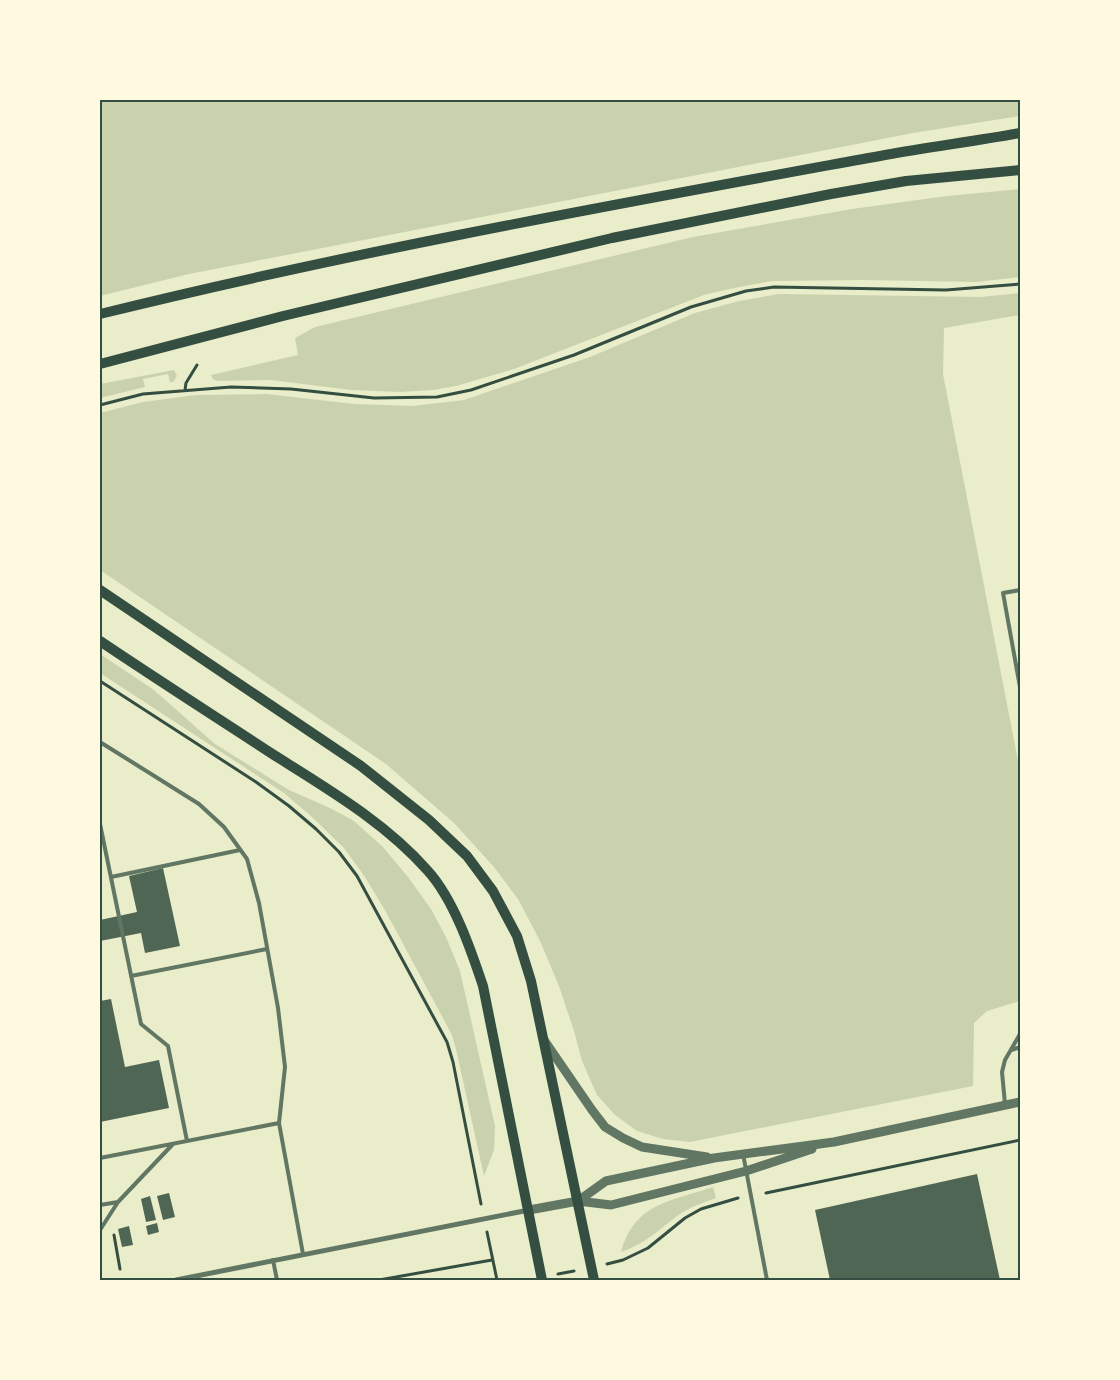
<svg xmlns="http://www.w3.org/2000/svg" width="1120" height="1380" font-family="Spectral,serif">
	<rect width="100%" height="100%" fill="#e9edc9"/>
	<path fill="#cad2ad" d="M 100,100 L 1020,100 L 1020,116 L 913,133 L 189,274 L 100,296 Z
		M 1020,189 L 1020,277 L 977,282 L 863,280 L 772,281 L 734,288 L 704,295 L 514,369 L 456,386 L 433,390 L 400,392 L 351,390 L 271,380 L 217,381 L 213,379 L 211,375 L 298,355 L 295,338 L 315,327 L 693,237 L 852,209 L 947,196 Z
		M 1020,293 L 1020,315 L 944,328 L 943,374 L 1020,771 L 1020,1001 L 987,1011 L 974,1023 L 973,1086 L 690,1142 L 663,1139 L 637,1131 L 615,1115 L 597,1095 L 582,1061 L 574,1031 L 559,986 L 540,941 L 518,899 L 494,867 L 454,823 L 386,764 L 100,570 L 100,413 L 143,402 L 196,395 L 267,394 L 354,404 L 412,406 L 464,400 L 590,357 L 695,313 L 739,301 L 779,294 L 981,297 Z
		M 174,370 L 177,376 L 173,382 L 170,382 L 168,374 L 143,379 L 145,387 L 100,398 L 100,384 Z
		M 100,654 L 154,690 L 215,744 L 289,790 L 330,808 L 354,821 L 383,847 L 408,877 L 431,909 L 446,937 L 460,971 L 495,1126 L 494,1150 L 484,1176 L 456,1049 L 452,1035 L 386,912 L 365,877 L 344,848 L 312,817 L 284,793 L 100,673 Z
		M 713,1187 L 716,1198 C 705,1202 693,1206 683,1212 C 661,1227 648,1243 621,1252 C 635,1203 669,1202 713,1187 Z"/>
	<path fill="#4f6655" d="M 163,868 L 180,946 L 145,953 L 141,933 L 100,941 L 100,920 L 137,912 L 129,876 Z
		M 111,999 L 125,1067 L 159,1060 L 169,1108 L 100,1122 L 100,1001 Z
		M 977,1174 L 1000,1280 L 830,1280 L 815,1210 Z
		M 169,1193 L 175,1217 L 163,1220 L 157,1196 Z
		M 150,1196 L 156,1220 L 146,1222 L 141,1199 Z
		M 157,1223 L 159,1232 L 148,1235 L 146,1226 Z
		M 129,1226 L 133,1245 L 122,1247 L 118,1229 Z"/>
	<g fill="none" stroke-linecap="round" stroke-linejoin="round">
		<path stroke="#344e41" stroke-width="3" d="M 185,390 L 186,383 L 197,365
			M 100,405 L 143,394 L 231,387 L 291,389 L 374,398 L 437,397 L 471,390 L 574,355 L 691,307 L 746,291 L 774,287 L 946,290 L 1020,284
			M 100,681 L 256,782 L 289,806 L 316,829 L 339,852 L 357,876 L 447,1042 L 453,1062 L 481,1204
			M 766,1193 L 1020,1140
			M 487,1232 L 497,1280
			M 114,1235 L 120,1269
			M 607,1264 L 623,1260 L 648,1248 L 685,1218 L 701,1209 L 738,1198
			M 558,1274 L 574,1271
			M 379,1280 L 492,1260"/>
		<path stroke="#617663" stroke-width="4" d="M 1020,590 L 1003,593 L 1020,687
			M 100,742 L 199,804 L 224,827 L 247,859 L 259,903 L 278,1008 L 285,1067 L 279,1123 L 303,1254
			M 100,824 L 141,1024 L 168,1046 L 187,1141
			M 111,877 L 240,850
			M 131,976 L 267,949
			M 1012,1050 L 1020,1047
			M 1005,1104 L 1002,1072 L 1005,1060 L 1020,1034
			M 743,1154 L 767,1280
			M 100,1158 L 279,1123
			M 100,1205 L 118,1202
			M 100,1230 L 118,1202 L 173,1144
			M 273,1260 L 277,1280"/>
		<path stroke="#617663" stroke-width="5" d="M 176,1280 L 529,1210"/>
		<path stroke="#617663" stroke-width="9" d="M 544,1040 L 592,1110 L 605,1127 L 623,1138 L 642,1147 L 707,1157
			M 578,1201 L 606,1181 L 714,1158 L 834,1142 L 1020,1102
			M 529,1210 L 578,1201 L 611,1205 L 746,1171 L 812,1149"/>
		<path stroke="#344e41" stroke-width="10" d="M 100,314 C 359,250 623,203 885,155 C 930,147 975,141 1020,133
			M 100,364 L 283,316 L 612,238 L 831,194 L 906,181 L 1020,170
			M 100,590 L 361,766 L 429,820 L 467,856 L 493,891 L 517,936 L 531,981 L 594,1280
			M 100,641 C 158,680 216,717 274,755 C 328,789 386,823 428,871 C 454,900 471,950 483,986 L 542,1280"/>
	</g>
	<rect width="1120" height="1380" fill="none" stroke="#fefae0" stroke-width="202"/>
	<rect x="101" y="101" width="918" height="1178" fill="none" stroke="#344e41" stroke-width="2"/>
</svg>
